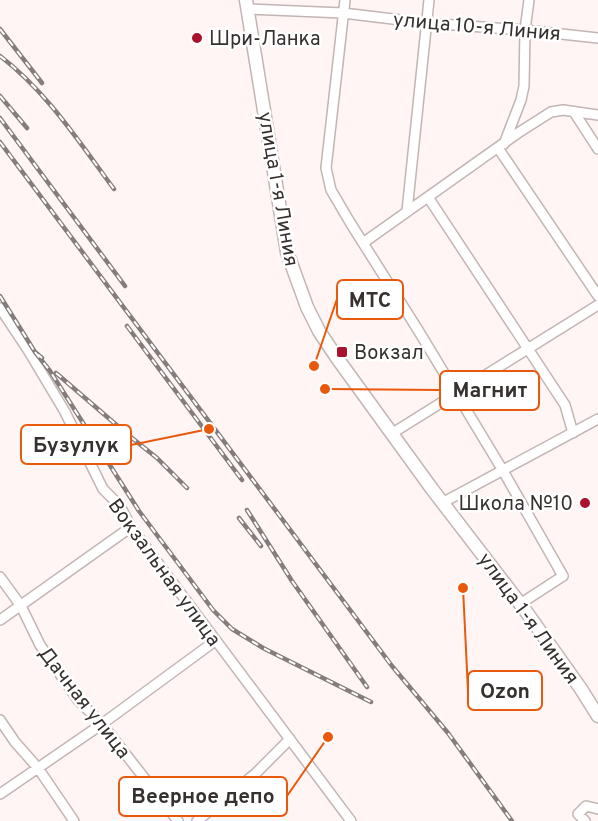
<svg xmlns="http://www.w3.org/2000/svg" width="598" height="821" font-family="Overpass,sans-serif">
	<rect width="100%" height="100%" fill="#fef5f4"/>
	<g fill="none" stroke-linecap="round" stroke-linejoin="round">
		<g stroke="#c3b5b4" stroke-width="12">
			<path id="minor" d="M 345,0 L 326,168 L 331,190 L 351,224 L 418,330 L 502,469 L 563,576 L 520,604
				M 248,9 L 343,13 L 426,23 L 525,30 L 598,38
				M 574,112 L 598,149
				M 504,144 L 521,100 L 524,86 L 525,30 L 529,0
				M 498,148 L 598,296
				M 428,197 L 565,405 L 573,433
				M 407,211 L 429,0
				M 363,243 L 518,133 L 551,112 L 563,110 L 598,115
				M 0,308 L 28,350 L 65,412 L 103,489 L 120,506 L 131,527 L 351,821
				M 391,434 L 598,305
				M 442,503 L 598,419
				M 0,577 L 21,606 L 40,645 L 78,700 L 102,724 L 178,821
				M 0,620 L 131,527
				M 0,720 L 15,742 L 38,768 L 74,821
				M 0,794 L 102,724 L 215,641
				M 197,821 L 255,774 L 290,739
				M 585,821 L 578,814 L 586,806 L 598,809"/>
		</g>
		<g stroke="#c3b5b4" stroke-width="15">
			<path id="major" d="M 246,0 L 287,252 L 307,307 L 319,331 L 337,358 L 432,489 L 525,610 L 581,689 L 598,716"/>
		</g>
		<use href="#minor" stroke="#fff" stroke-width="9"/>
		<use href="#major" stroke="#fff" stroke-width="12"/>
		<g stroke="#847d7c" stroke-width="4.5">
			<path id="rail" d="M 0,29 L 42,83
				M 0,56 C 47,92 79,142 114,189
				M 0,96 L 27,128
				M 0,118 L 125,286
				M 0,142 L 392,666 L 448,733 L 512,821
				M 0,296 L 35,352 L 42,358
				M 127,326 L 242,480
				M 35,352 L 50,371 L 139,511 L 213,610 L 232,629 L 263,648 L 371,702
				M 56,373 L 127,434 L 157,458 L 187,488
				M 247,510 L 292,581 L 367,687
				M 239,518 L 261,546"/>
		</g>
		<use href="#rail" stroke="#fff" stroke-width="2" stroke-dasharray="7" stroke-linecap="butt"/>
	</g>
	<g fill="#a9112c" stroke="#fff" stroke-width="2">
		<circle cx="197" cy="38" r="6"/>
		<rect x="336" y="346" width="12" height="12" rx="3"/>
		<circle cx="585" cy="503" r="6"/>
	</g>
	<g text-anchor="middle" stroke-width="5" stroke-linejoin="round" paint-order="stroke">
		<g font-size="20" fill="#36302f" stroke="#fff">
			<text transform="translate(477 26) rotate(5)" y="7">улица 10-я Линия</text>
			<text transform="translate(279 189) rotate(80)" y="7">улица 1-я Линия</text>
			<text transform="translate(165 572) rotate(54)" y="7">Вокзальная улица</text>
			<text transform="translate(529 618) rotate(54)" y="7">улица 1-я Линия</text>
			<text transform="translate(85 702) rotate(52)" y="7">Дачная улица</text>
		</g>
		<g font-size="20" fill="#36302f" stroke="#fff" text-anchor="start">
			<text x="209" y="45">Шри-Ланка</text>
			<text x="354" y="359">Вокзал</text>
			<text x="573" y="510" text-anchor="end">Школа №10</text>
		</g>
	</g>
	<path fill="none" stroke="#e8590c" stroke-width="2" d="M314 366L337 299M325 389L440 390M209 429L131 445M463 588L468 691M328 737L287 796"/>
	<g fill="#e8590c" stroke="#fff" stroke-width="2">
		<circle cx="314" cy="366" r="6"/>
		<circle cx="325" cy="389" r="6"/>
		<circle cx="209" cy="429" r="6"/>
		<circle cx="463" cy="588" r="6"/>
		<circle cx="328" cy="737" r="6"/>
	</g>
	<g fill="#fff" stroke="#e8590c" stroke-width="2">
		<rect x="337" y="280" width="66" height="39" rx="6"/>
		<rect x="440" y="371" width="99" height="39" rx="6"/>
		<rect x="21" y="425" width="110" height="39" rx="6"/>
		<rect x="468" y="671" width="74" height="39" rx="6"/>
		<rect x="119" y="777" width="168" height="39" rx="6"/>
	</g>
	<g font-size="21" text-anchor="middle" font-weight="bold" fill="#36302f">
		<text x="370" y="307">МТС</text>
		<text x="490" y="397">Магнит</text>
		<text x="76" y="452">Бузулук</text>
		<text x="505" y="698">Ozon</text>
		<text x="203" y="803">Веерное депо</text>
	</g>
</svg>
